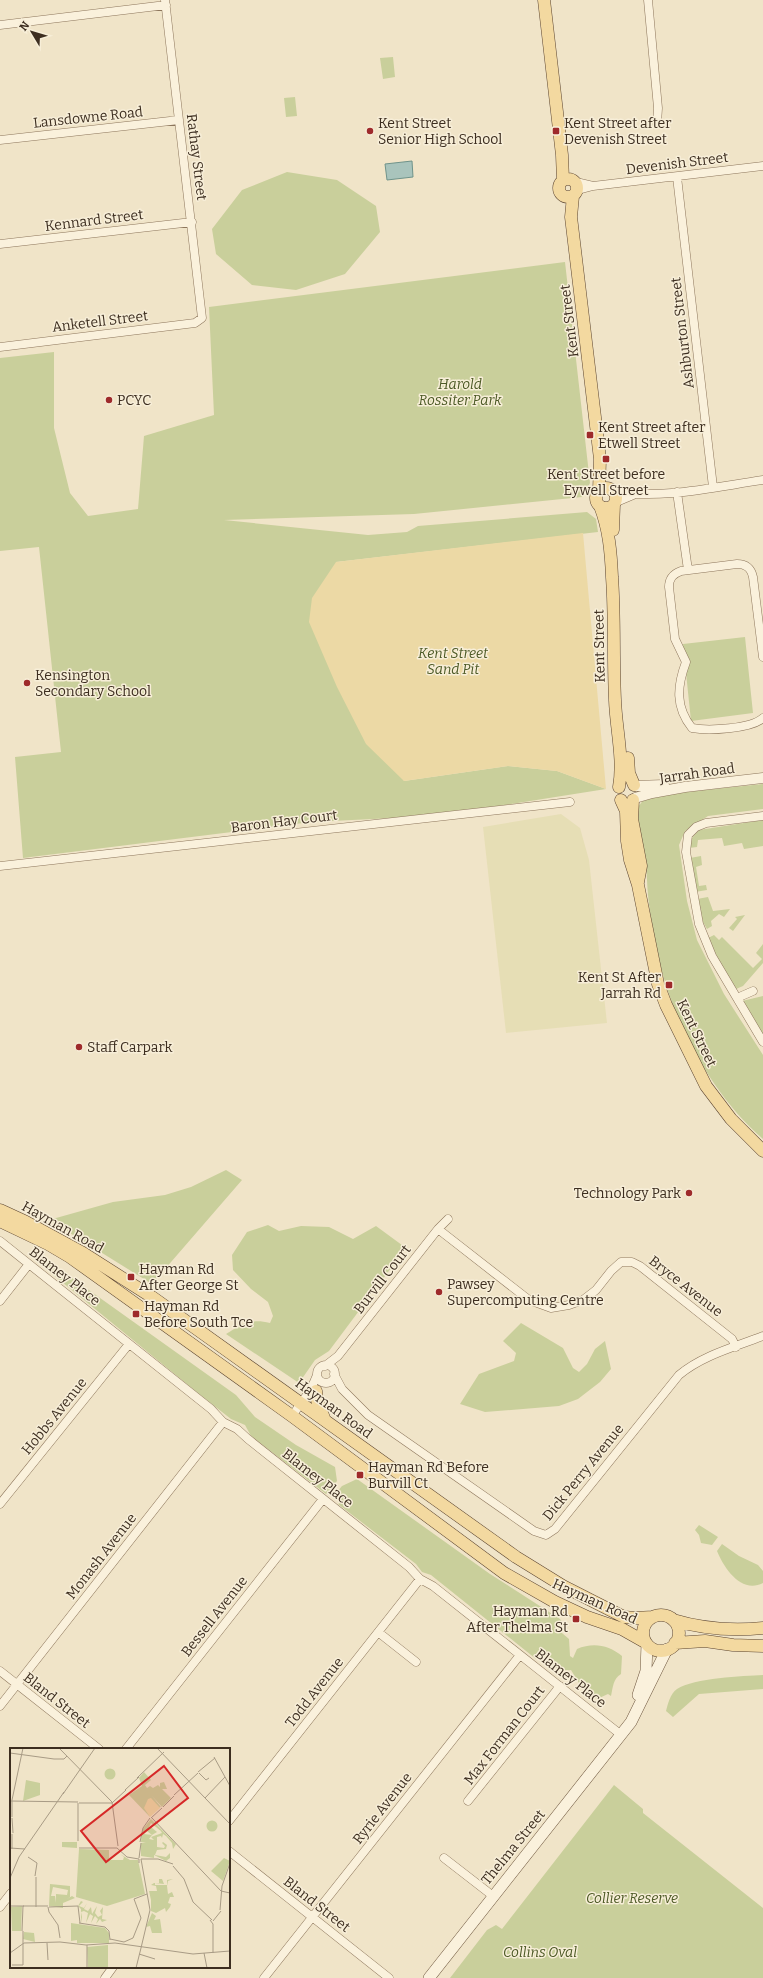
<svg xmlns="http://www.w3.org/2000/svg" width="763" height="1978" font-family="Bitter,serif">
	<rect width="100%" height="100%" fill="#f0e4c8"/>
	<path fill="#e6deb5" d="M 561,814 L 580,828 L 589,860 L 607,1023 L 506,1033 L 483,827 Z"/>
	<path fill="#c9cf9b" d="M 393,57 L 395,77 L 383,79 L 380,58 Z
		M 295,97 L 297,116 L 286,117 L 284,98 Z
		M 287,172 L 337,180 L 376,206 L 380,232 L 345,274 L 296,290 L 252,285 L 216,254 L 212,229 L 242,190 Z
		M 565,262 L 590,483 L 582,497 L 414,514 L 224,520 L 368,535 L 407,532 L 418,526 L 587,512 L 596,519 L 598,532 L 336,562 L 404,781 L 508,766 L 557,771 L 606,789 L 435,816 L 311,822 L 23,858 L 15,757 L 61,752 L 39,547 L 0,551 L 0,358 L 54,352 L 54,428 L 70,493 L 88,516 L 138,509 L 144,436 L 214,415 L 209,307 Z
		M 745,637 L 753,713 L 691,721 L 683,644 Z
		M 763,784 L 763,809 L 708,816 L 685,831 L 679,845 L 687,901 L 697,940 L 724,994 L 763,1055 L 763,1139 C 714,1097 675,1026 660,964 C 655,942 650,917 648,895 C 647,885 647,875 646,865 C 645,849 635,826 637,811 C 638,805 643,801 647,796 Z
		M 763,820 L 763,846 L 744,849 L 742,843 L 724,846 L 722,838 L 698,840 L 697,847 L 689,848 L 691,839 L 699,830 Z
		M 701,856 L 702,865 L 696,867 L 699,886 L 706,885 L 707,890 L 695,892 L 690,858 Z
		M 708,897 L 713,911 L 730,909 L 724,917 L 719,914 L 711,921 L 712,926 L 707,929 L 703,922 L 697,899 Z
		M 745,915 L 733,931 L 729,928 L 737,919 L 735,917 Z
		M 714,935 L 719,940 L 722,937 L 753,968 L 762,959 L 756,953 L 763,944 L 763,963 L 743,986 L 736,989 L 716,957 L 708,938 Z
		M 763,996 L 763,1036 L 742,1001 Z
		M 226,1170 L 242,1180 L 152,1284 L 49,1220 L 113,1202 L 165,1195 L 191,1187 Z
		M 268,1225 L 279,1231 L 301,1226 L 329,1227 L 353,1239 L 376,1226 L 406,1248 L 329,1351 L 315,1360 L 299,1383 L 226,1334 C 242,1324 251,1318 270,1323 L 273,1316 L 268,1302 L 251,1289 L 233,1270 L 232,1255 L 247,1232 Z
		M 44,1258 L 236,1395 L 255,1417 L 296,1445 L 335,1467 L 337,1481 L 326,1494 L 251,1436 L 245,1425 L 231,1419 L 199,1394 L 40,1264 Z
		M 521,1323 L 563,1348 L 573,1368 L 579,1372 L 587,1364 L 595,1349 L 605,1341 L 611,1369 L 600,1382 L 578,1399 L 559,1406 L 485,1412 L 460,1404 L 479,1374 L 514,1361 L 516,1353 L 503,1341 Z
		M 357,1479 L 490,1574 L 560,1619 L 562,1622 L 556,1628 L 569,1639 L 570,1656 L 573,1658 L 577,1649 C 593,1642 609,1645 622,1656 L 621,1674 C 613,1679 613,1687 611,1696 L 608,1694 L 597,1699 L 582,1688 L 571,1670 C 557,1672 549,1663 541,1653 L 536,1659 L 431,1575 L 422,1572 L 416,1564 L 338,1504 L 340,1503 L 336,1493 L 342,1486 Z
		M 699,1525 L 718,1537 L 712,1545 L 701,1543 L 699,1535 L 695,1530 Z
		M 722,1544 L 739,1556 L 758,1565 L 763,1571 L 763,1583 C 741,1594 724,1568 717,1551 Z
		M 763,1675 L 763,1689 L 699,1694 L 673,1717 L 666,1711 C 668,1704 670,1694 677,1689 C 694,1678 743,1676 763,1675 Z
		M 614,1785 L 643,1809 L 643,1813 L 763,1908 L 763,1978 L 450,1978 L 487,1930 L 496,1925 L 502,1929 Z"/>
	<path fill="#ecd9a5" d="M 583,533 L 606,789 L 557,771 L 508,766 L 404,781 L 366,744 L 337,687 L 309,622 L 312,598 L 336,562 Z"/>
	<path fill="#a9c4bc" stroke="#6f938a" d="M 412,161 L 413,177 L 387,180 L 385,164 Z"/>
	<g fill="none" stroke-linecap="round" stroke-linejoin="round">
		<g stroke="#8d765c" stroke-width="9">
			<path id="minor" d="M 648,0 L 658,108 L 657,123
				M 0,25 L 166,5
				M 0,140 L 179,120
				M 677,177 L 713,487
				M 576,182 L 593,186
				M 578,190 L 593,186 L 763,166
				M 0,244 L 192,222
				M 0,347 L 195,323 L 202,318 L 165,0
				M 612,491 C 661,500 714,487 763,480
				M 677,492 L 688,570
				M 614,503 L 633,495
				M 763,657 L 753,577 C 751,568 746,564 737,564 L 681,571 C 673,574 669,578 669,587 L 675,639 L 686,662 C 677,686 675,707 692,728 C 708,731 751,729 763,718
				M 763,816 L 706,823 L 696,827 L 688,835 L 686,852 L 699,924 L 712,956 L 763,1042
				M 0,866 L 570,802
				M 737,998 L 753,991
				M 438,1229 L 529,1300 L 551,1308 L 569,1305 L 583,1300 L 596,1290 L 611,1271 L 621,1262 L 632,1262 L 640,1266 L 732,1339 L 736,1347
				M 0,1241 L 211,1409 L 223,1422 L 237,1429 L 248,1439 L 409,1567 L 420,1579 L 433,1586 L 620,1734
				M 0,1301 L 29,1264
				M317 1374a9 9 0 1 1 18 0a9 9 0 1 1-18 0Z
				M 325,1366 L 338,1356 L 438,1229 L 448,1219
				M 334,1374 L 342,1389 L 368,1415 L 534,1531 L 546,1535 L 555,1529 L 679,1375 C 703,1355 735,1347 763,1336
				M 292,1416 L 311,1389 L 317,1375
				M 0,1504 L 129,1344
				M 378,1632 L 416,1662
				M 0,1671 L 99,1749
				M 0,1706 L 223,1422
				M 126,1749 L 323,1499
				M 468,1801 L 560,1686
				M 229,1821 L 420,1579
				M 229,1851 L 389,1978
				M 444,1858 L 493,1896
				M 0,1907 L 11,1893
				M 105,1978 L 113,1967
				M 264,1978 L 520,1655"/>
		</g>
		<g stroke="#8d765c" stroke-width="11">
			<path id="tertiary" d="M 635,786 L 664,785
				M 635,798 L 652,793 L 685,787 L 763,778"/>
		</g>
		<g stroke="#6f573f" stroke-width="12">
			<path id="secondary" d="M 638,1695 L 646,1671 L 647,1644
				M 429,1978 L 631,1722 L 667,1649"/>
		</g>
		<g stroke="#5b4430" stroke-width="13">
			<path id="primary" d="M 544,0 L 562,155 L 563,180
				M559 188a9 9 0 1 1 18 0a9 9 0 1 1-18 0Z
				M 573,196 L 571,217 L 600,459 L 599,491
				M596 498a10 10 0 1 1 20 0a10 10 0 1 1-20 0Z
				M 600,506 C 609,529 611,553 612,577 C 615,618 613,659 615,700 C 616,729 624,759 619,787
				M 613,530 L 614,504
				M 628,758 L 629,773 L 634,785
				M 621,800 L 626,811 L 627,841 L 630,860 L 638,885 L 658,984 L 666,1005 L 706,1086 L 731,1119 L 763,1151
				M 633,800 L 632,819 L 641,866 L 638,882
				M 0,1210 L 26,1222 L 83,1253 L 152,1297 L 516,1557 L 563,1586 L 624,1617 L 635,1618 L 653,1617
				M 0,1221 L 48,1244 L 70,1257 L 292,1416 L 504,1573 L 555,1602 L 587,1617 L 622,1629 L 645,1642
				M 316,1391 L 317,1400 L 324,1418
				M643 1633a18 18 0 1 1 36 0a18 18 0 1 1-36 0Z
				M 673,1620 C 703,1629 732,1631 763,1628
				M 675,1643 L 705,1641 L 733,1645 L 763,1646"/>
		</g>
		<use href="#minor" stroke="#faf1dc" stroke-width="8"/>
		<use href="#tertiary" stroke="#faf1dc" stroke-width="10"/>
		<use href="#secondary" stroke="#faf1dc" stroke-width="11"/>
		<use href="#primary" stroke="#f3d9a0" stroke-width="12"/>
	</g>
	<g fill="#9e2a2b" stroke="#f7eed8" stroke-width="1.5">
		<circle cx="370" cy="131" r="4"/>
		<rect x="552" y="127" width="8" height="8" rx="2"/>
		<circle cx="109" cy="400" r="4"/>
		<rect x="586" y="431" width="8" height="8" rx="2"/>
		<rect x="602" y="455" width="8" height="8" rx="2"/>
		<circle cx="27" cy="683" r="4"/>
		<rect x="665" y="981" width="8" height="8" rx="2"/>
		<circle cx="79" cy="1047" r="4"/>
		<circle cx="689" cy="1193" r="4"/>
		<rect x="127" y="1273" width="8" height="8" rx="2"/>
		<circle cx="439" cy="1292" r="4"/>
		<rect x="132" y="1310" width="8" height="8" rx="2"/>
		<rect x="356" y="1471" width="8" height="8" rx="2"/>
		<rect x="572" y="1615" width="8" height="8" rx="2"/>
	</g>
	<g text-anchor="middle" stroke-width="3" stroke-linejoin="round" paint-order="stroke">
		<g font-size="14" fill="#3d2e20" stroke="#f7eed8">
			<text transform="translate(88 117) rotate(-6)" y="5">Lansdowne Road</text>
			<text transform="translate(197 157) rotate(83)" y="5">Rathay Street</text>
			<text transform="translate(677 163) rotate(-7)" y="5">Devenish Street</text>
			<text transform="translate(94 220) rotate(-7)" y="5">Kennard Street</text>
			<text transform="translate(100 321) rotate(-7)" y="5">Anketell Street</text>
			<text transform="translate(569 321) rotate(-97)" y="5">Kent Street</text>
			<text transform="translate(682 333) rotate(-97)" y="5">Ashburton Street</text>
			<text transform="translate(599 646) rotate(-91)" y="5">Kent Street</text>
			<text transform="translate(697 773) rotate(-8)" y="5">Jarrah Road</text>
			<text transform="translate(284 821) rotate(-7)" y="5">Baron Hay Court</text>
			<text transform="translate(697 1033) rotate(64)" y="5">Kent Street</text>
			<text transform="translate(63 1227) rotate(29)" y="5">Hayman Road</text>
			<text transform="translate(65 1276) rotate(38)" y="5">Blamey Place</text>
			<text transform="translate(382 1279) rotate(-52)" y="5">Burvill Court</text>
			<text transform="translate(686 1286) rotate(38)" y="5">Bryce Avenue</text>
			<text transform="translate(334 1408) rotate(36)" y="5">Hayman Road</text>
			<text transform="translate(54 1416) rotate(-51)" y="5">Hobbs Avenue</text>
			<text transform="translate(583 1472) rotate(-51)" y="5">Dick Perry Avenue</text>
			<text transform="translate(318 1478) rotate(38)" y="5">Blamey Place</text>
			<text transform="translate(101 1556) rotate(-52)" y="5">Monash Avenue</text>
			<text transform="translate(595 1601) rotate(24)" y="5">Hayman Road</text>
			<text transform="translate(214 1616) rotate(-52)" y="5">Bessell Avenue</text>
			<text transform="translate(571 1678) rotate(38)" y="5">Blamey Place</text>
			<text transform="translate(314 1692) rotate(-52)" y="5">Todd Avenue</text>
			<text transform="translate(57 1700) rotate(38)" y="5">Bland Street</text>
			<text transform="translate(504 1735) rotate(-52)" y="5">Max Forman Court</text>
			<text transform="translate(382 1808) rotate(-52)" y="5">Ryrie Avenue</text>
			<text transform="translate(513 1847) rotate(-51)" y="5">Thelma Street</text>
			<text transform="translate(317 1904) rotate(38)" y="5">Bland Street</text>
		</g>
		<g font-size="14" fill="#3d2e20" stroke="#f7eed8" text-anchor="start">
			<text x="378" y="128">Kent Street<tspan x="378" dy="16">Senior High School</tspan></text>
			<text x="564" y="128">Kent Street after<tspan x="564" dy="16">Devenish Street</tspan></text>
			<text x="117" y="405">PCYC</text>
			<text x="598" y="432">Kent Street after<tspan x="598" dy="16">Etwell Street</tspan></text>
			<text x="606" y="479" text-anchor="middle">Kent Street before<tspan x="606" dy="16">Eywell Street</tspan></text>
			<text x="35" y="680">Kensington<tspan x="35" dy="16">Secondary School</tspan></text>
			<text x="661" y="982" text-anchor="end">Kent St After<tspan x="661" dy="16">Jarrah Rd</tspan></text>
			<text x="87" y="1052">Staff Carpark</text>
			<text x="681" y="1198" text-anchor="end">Technology Park</text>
			<text x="139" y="1274">Hayman Rd<tspan x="139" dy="16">After George St</tspan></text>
			<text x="447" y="1289">Pawsey<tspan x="447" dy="16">Supercomputing Centre</tspan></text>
			<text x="144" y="1311">Hayman Rd<tspan x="144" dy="16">Before South Tce</tspan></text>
			<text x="368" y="1472">Hayman Rd Before<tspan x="368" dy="16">Burvill Ct</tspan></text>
			<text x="568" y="1616" text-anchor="end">Hayman Rd<tspan x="568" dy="16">After Thelma St</tspan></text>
		</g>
		<g font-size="14" font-style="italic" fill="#4d5a26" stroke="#f7eed8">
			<text x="460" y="389">Harold<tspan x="460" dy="16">Rossiter Park</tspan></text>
			<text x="453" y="658">Kent Street<tspan x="453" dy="16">Sand Pit</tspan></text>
			<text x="632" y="1903">Collier Reserve</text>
			<text x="540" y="1957">Collins Oval</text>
		</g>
	</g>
	<g transform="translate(10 1748)">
		<rect width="220" height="220" fill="#f0e4c8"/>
		<path d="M94.5 26a5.5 5.5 0 1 1 11 0a5.5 5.5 0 1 1-11 0ZM 134,24 L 141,32 L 135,37 L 137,40 L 140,38 L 143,40 L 148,37 L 150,39 L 150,35 L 154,34 L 157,41 L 152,41 L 161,50 L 152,59 L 142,48 L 151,59 L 138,64 L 140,69 L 119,47 L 132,38 L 129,30 ZM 16,32 L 30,35 L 30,47 L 13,53 ZM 141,71 L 166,96 L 163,101 L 162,95 L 156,88 L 153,86 L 152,90 L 151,88 L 147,89 L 147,99 L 154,100 L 155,98 L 152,95 L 153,94 L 157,97 L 156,101 L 147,102 L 145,107 L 156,109 L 160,105 L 160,110 L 156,113 L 144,107 L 144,110 L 131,108 L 131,95 L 136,95 L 131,94 L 132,82 ZM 141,75 L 152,84 L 150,82 L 152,85 L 141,89 L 144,92 L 139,91 L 142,87 L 134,86 L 137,83 L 142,87 L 147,84 L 141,79 L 138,81 ZM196.5 78a5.5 5.5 0 1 1 11 0a5.5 5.5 0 1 1-11 0ZM 52,94 L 67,94 L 67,100 L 52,99 ZM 69,101 L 99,102 L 99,112 L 113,112 L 114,109 L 110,106 L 120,112 L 128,112 L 135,146 L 97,158 L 66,149 ZM 214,110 L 220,113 L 213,133 L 201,123 ZM 149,131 L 152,131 L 154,136 L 145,135 L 145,137 L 157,137 L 157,132 L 163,131 L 158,133 L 157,138 L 158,146 L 162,144 L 164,149 L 160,149 L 158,155 L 161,156 L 160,159 L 156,164 L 155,160 L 146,165 L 141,163 L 141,152 L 145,152 L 141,152 L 139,143 L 147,143 L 146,138 L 141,137 L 144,135 L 149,135 ZM 40,136 L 60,138 L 60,149 L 57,151 L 62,148 L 65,150 L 53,155 L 53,160 L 39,158 ZM 43,139 L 58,142 L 57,147 L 46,146 L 46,155 L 45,148 L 41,148 ZM 71,153 L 73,154 L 69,158 L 74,160 L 77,155 L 74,161 L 78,163 L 81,159 L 82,166 L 87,158 L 85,165 L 88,169 L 92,167 L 90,163 L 93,159 L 92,171 L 97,172 L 92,174 L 90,171 L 86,176 L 88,171 L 85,168 L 81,175 L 83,168 L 80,166 L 76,175 L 78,165 L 74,163 L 71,164 L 72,169 L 71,175 L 71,161 L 68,158 ZM 12,158 L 11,183 L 2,183 L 1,159 ZM 142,165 L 146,168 L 144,172 L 150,171 L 152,185 L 142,185 L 140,178 L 136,179 ZM 61,175 L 95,180 L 99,185 L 99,195 L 67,195 L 67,192 L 61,193 ZM 14,184 L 24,185 L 25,194 L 13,191 ZM 98,197 L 98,219 L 78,219 L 77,199 Z" fill="#c9cf9b" fill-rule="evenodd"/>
		<path d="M 141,50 L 150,60 L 140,69 L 134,60 L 138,51 Z" fill="#ecd9a5"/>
		<path fill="none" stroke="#a89b85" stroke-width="1" d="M 49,0 L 102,54 L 108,98M 147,0 L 220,76M 0,5 L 44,11M 204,9 L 220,38M 44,11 L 54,11 L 57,8M 188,24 L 205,10M 189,25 L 196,32 L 199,30M 127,30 L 154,4M 115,42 L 129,29M 53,46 L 85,0M 164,47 L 188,25M 195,50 L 215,29M 0,53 L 68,54M 69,55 L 102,55 L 116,42M 153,59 L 164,48M 2,69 L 2,52 L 13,0M 2,70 L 3,85M 141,70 L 152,60M 142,70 L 211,143 L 220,145M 2,86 L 2,101M 68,93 L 68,55M 130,94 L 133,80 L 140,70M 0,100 L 15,101M 69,100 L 107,100M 107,100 L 117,109 L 129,111 L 129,115M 18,109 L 27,115 L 25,128M 129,110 L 131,95M 163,118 L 174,131 L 183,154 L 202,172M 26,129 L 26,159M 0,130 L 9,109 L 54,44M 0,158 L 14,158M 13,158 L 38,158M 38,159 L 39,164 L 48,177 L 50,190M 39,159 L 68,158 L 70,175M 210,162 L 212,138 L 220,115M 200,172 L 203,176 L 203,205M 203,173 L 211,163M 69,175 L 95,179 L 99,183 L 100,192M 12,183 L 13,158M 100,191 L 114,194 L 123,190 L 131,170 L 124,151 L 137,146M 37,195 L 38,212M 77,197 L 77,219M 131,200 L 140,162 L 131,111 L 148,111 L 163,116M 0,205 L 14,195 L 50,194 L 76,197 L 105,195 L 183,206 L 220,203M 194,205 L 197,220M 129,206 L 145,211M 2,217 L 13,217 L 13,183M 126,220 L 131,200"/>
		<path fill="#d62828" fill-opacity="0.15" stroke="#d62828" stroke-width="2" d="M 154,18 L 178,50 L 96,114 L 71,83 Z"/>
		<rect width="220" height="220" fill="none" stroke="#3d2e20" stroke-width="2"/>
	</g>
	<g transform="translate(32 32) rotate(308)" stroke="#f7eed8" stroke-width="3" paint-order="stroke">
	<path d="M0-3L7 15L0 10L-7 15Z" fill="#3d2e20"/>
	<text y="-6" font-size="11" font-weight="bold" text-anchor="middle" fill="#3d2e20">N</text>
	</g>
</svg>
